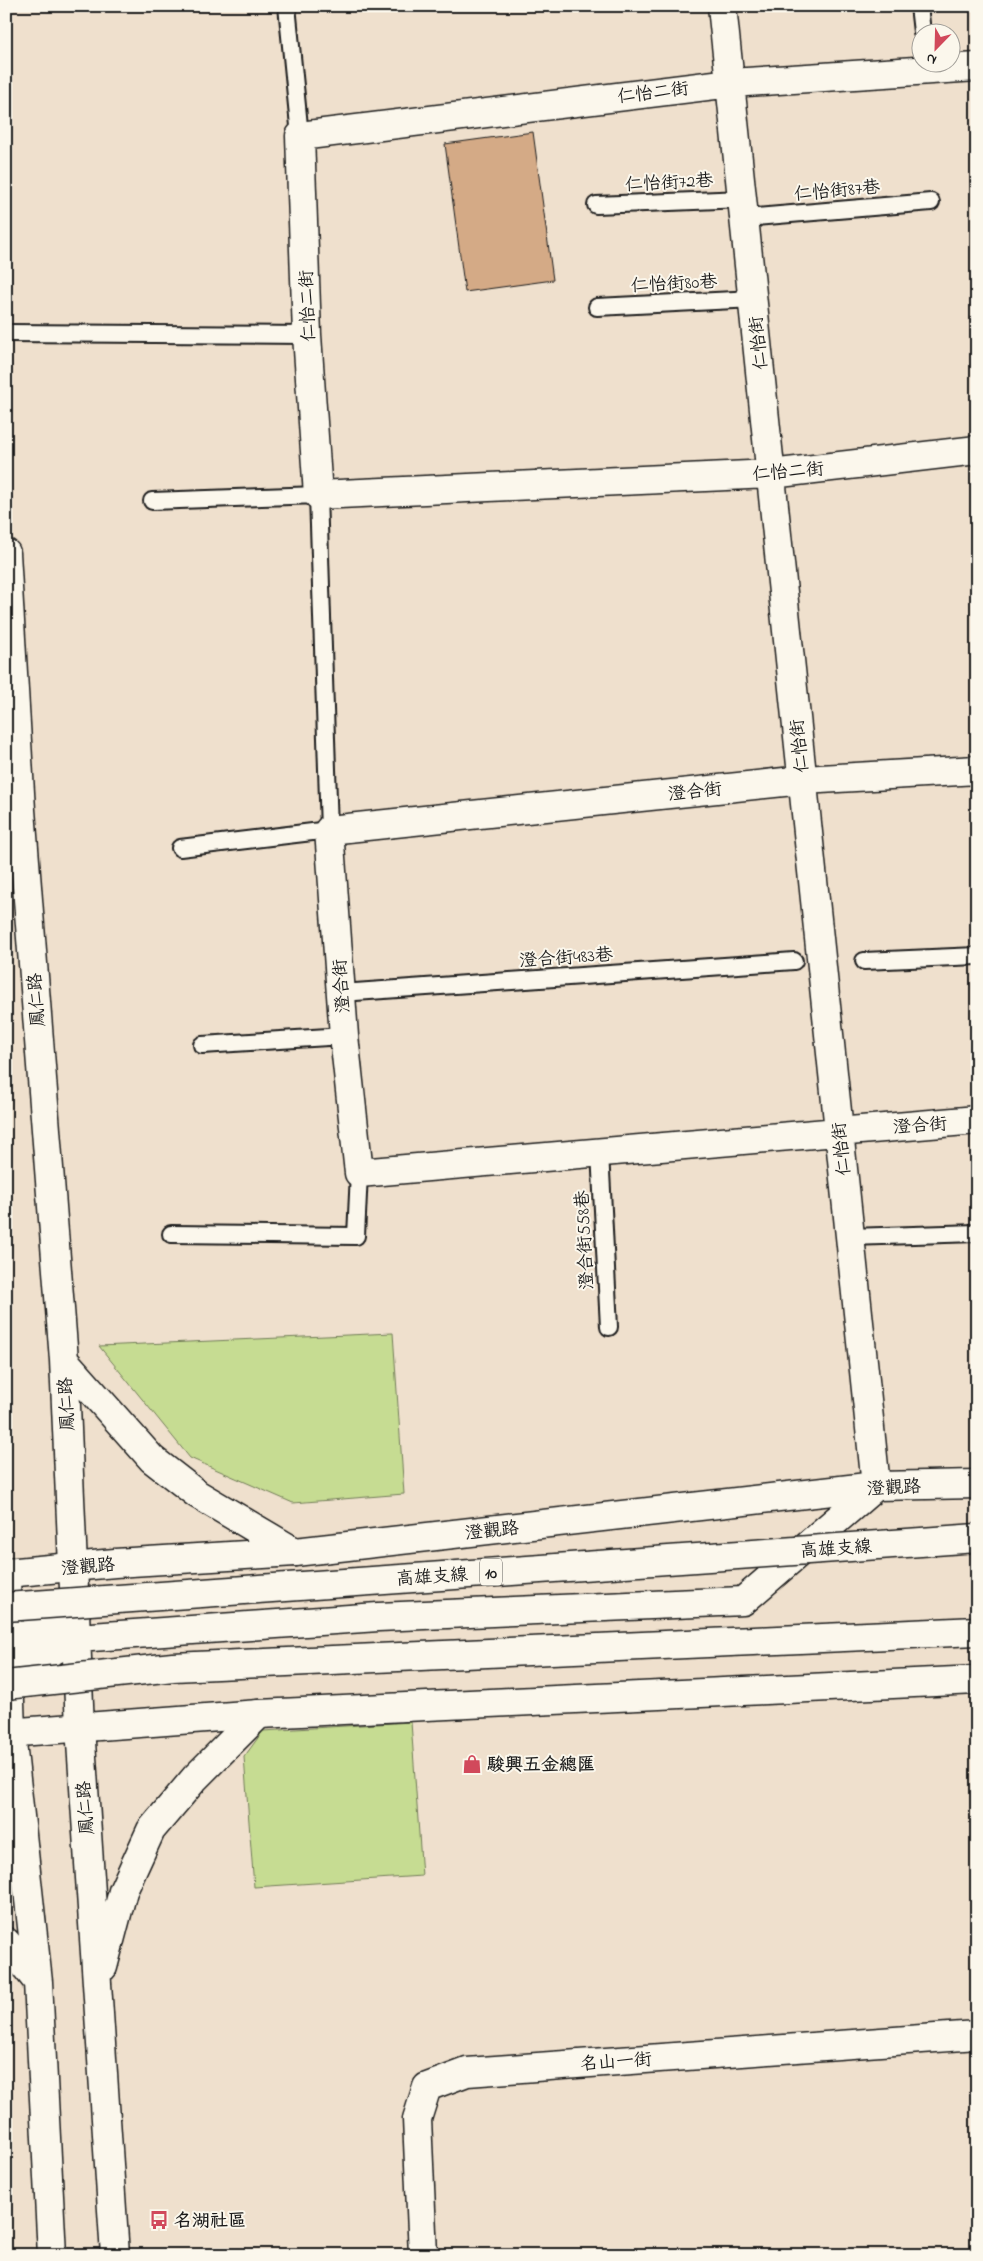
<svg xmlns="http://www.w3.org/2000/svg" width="983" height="2261" font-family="'Indie Flower','LXGW WenKai TC',sans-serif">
	<rect width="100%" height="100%" fill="#efe0cd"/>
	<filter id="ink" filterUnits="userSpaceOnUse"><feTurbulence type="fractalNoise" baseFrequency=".02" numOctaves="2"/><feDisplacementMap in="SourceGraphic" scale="10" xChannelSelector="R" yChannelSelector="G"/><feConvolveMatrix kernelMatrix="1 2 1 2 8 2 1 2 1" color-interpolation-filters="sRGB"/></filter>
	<g filter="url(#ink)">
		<path fill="#c6dc92" stroke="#717c57" d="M 393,1333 L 404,1494 L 293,1503 L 190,1458 L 99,1346 Z
			M 411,1722 L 422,1876 L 254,1887 L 244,1757 L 263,1731 Z"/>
		<path fill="#d4aa86" stroke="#1c1c1c" d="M 533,132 L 553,280 L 465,292 L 445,144 Z"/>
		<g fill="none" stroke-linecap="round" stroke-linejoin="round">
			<g stroke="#1c1c1c" stroke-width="20">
				<path id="service" d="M 287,6 L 300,136
					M 919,6 L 922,32
					M 596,205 L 743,199
					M 745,218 L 931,202
					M 597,307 L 754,299
					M 6,333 L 307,335
					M 152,501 L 318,495 L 329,830 L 180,848
					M 864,961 L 977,956
					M 341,993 L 794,961
					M 202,1045 L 344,1036
					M 600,1152 L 609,1327
					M 171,1234 L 356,1236 L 359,1173
					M 850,1237 L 977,1233"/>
			</g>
			<g stroke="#1c1c1c" stroke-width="31">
				<path id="minor" d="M 722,6 L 876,1486
					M 977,67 L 731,83 L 300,136 L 307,335 L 318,495 L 771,474 L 977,450
					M 977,770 L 803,780 L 329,830 L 344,1036 L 359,1173 L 977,1120
					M 423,2255 L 417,2119 L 427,2087 L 467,2072 L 977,2035"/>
			</g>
			<g stroke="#1c1c1c" stroke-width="31">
				<path id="tertiary" d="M 6,1573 L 115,1563 L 295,1552 L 876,1486 L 977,1484
					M 6,1733 L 259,1714 L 977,1680"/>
			</g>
			<g stroke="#1c1c1c" stroke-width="31">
				<path id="secondary" d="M 6,553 L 21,810 L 64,1360 L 80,1727 L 115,2255
					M 64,1360 L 152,1459 L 197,1494 L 295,1552
					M 6,1579 L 11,1733 L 38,1982 L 52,2255
					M 6,1644 L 76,1613
					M 10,1673 L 77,1638 L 378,1617 L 743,1601 L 876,1486
					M 6,1942 L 38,1982
					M 103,1967 L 123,1891 L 151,1830 L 195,1778 L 259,1714"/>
			</g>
			<use href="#service" stroke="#fbf7ec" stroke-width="16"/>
			<use href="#minor" stroke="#fbf7ec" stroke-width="28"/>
			<use href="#tertiary" stroke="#fbf7ec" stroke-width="28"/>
			<use href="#secondary" stroke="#fbf7ec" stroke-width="28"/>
			<g stroke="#1c1c1c" stroke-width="31" stroke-linecap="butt">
				<path id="motorway-bridge" d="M 6,1607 L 977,1538
					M 6,1685 L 173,1667 L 977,1631"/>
			</g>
			<use href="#motorway-bridge" stroke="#fbf7ec" stroke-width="28"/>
		</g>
	</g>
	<defs>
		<g id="shop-bare" transform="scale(1.5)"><path d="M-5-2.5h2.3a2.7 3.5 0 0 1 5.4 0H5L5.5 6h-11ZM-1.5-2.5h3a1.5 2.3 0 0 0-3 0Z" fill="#d1495b" stroke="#fbf7ec" stroke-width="2.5" paint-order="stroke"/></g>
		<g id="bus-bare" transform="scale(1.5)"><path d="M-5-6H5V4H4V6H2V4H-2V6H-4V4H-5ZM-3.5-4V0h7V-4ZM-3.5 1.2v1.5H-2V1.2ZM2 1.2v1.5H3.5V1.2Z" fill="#d1495b" stroke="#fbf7ec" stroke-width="2.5" paint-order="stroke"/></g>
	</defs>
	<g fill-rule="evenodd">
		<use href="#shop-bare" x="472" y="1764"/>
		<use href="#bus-bare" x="159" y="2220"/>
	</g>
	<g text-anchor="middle" stroke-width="4" stroke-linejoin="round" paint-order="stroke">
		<rect fill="#fbf7ec" stroke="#5f5e5a" stroke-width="1" x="480" y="1558.5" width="22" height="27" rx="4"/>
		<g font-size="16" font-weight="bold" fill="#1c1c1c">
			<text x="491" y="1578">10</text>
		</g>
		<g font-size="18" fill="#1c1c1c" stroke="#fbf7ec">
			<text transform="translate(653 92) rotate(-7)" y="6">仁怡二街</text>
			<text transform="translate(669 182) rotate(-3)" y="6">仁怡街72巷</text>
			<text transform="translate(837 190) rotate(-5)" y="6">仁怡街87巷</text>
			<text transform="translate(674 283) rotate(-3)" y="6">仁怡街80巷</text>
			<text transform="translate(307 306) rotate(-92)" y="6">仁怡二街</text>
			<text transform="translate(758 343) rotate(-96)" y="6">仁怡街</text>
			<text transform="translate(788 471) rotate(-5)" y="6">仁怡二街</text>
			<text transform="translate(799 746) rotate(-96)" y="6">仁怡街</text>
			<text transform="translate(695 791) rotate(-6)" y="6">澄合街</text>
			<text transform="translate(566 957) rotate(-4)" y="6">澄合街483巷</text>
			<text transform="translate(341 986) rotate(-94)" y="6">澄合街</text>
			<text transform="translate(36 1000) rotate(-94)" y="6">鳳仁路</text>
			<text transform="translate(920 1125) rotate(-4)" y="6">澄合街</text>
			<text transform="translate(841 1149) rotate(-96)" y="6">仁怡街</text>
			<text transform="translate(584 1240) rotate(-93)" y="6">澄合街558巷</text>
			<text transform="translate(66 1404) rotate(-93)" y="6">鳳仁路</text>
			<text transform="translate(894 1487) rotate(-3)" y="6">澄觀路</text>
			<text transform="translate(492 1530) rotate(-6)" y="6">澄觀路</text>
			<text transform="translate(836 1548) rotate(-4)" y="6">高雄支線</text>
			<text transform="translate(88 1566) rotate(-5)" y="6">澄觀路</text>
			<text transform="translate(432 1576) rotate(-4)" y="6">高雄支線</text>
			<text transform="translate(85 1808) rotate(-94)" y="6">鳳仁路</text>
			<text transform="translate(616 2061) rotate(-4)" y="6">名山一街</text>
		</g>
		<g font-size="18" font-weight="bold" fill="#1c1c1c" stroke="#fbf7ec" text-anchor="start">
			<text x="487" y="1770">駿興五金總匯</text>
			<text x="174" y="2226">名湖社區</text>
		</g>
	</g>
	<rect width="983" height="2261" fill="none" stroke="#fbf7ec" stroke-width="25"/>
	<rect x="12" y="12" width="958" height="2236" fill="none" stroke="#1c1c1c" stroke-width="2" filter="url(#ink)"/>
	<g transform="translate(936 48) rotate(203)"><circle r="24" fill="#fbf7ec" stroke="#a29f99"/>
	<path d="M0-4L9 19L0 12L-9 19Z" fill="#d1495b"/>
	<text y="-8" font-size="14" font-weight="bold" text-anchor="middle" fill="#1c1c1c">N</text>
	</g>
</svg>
